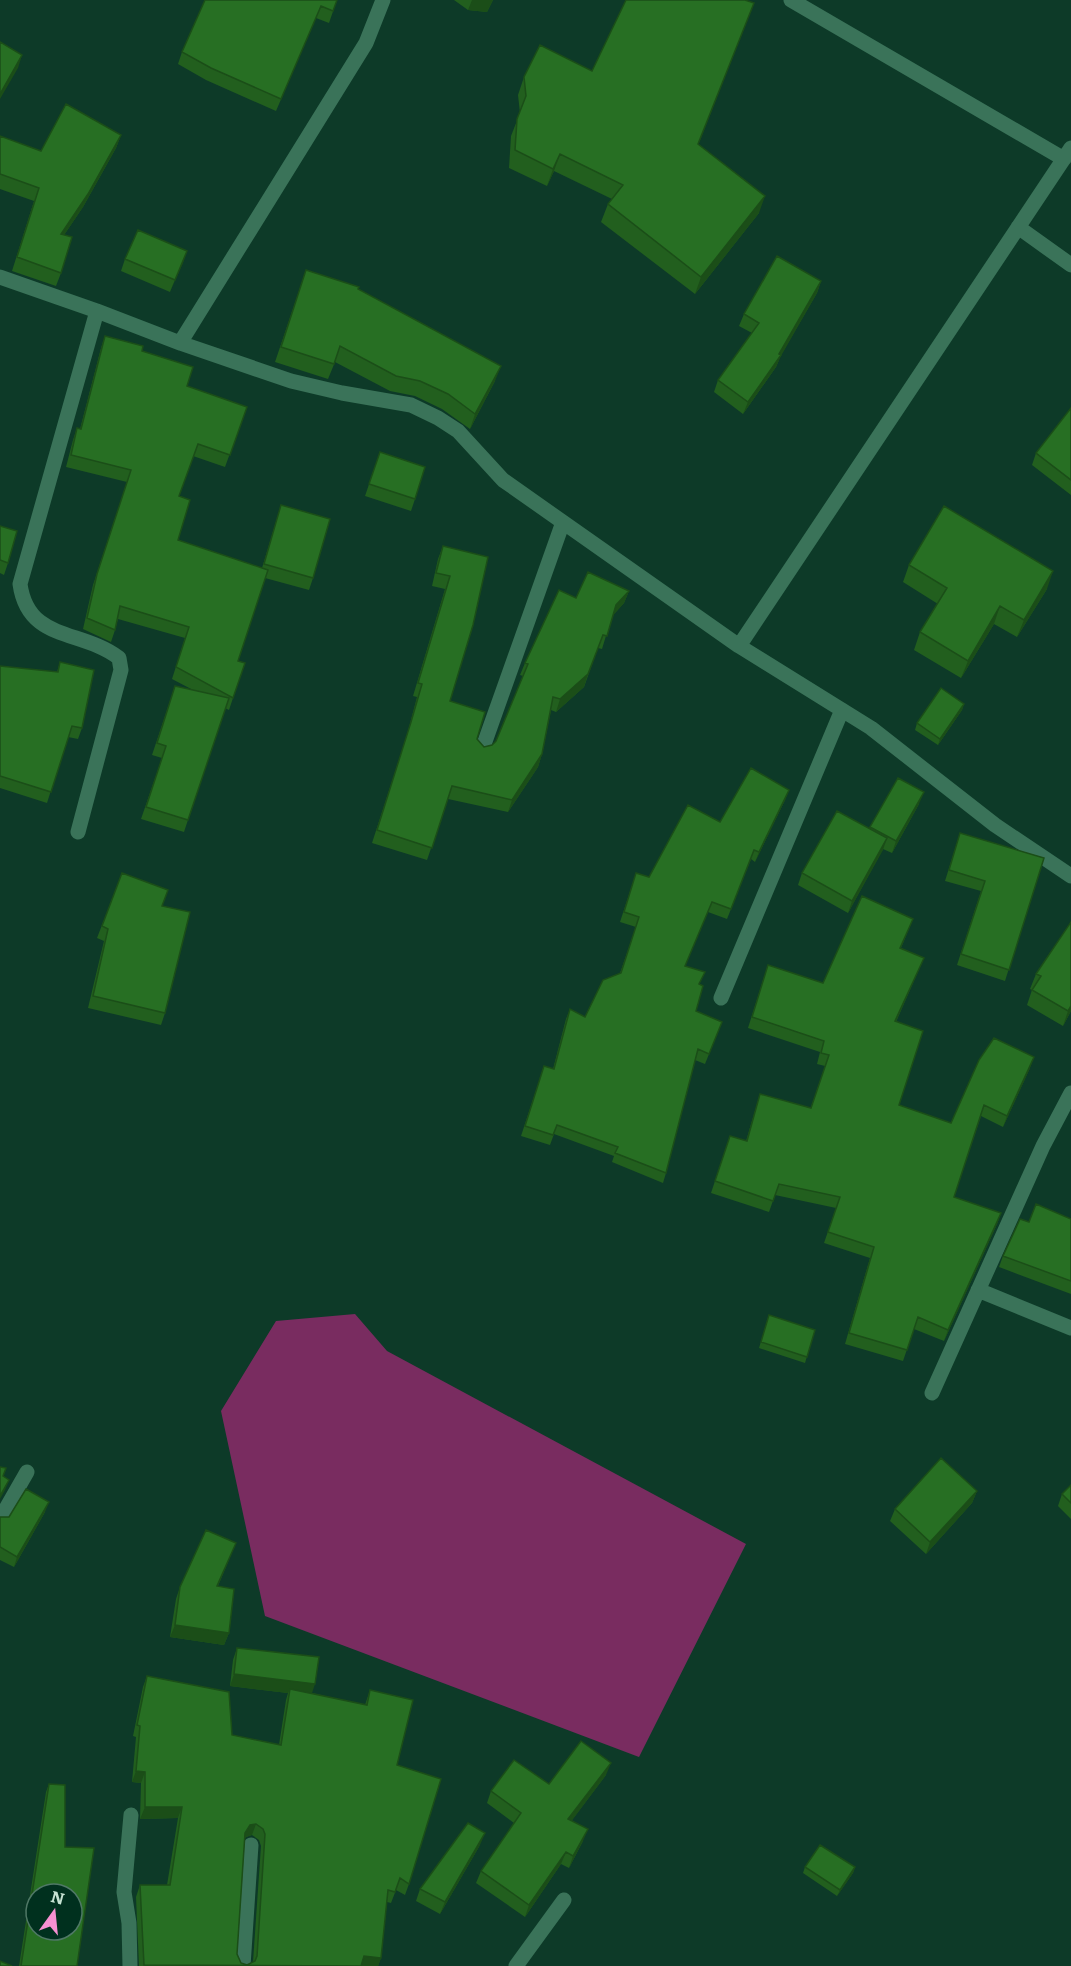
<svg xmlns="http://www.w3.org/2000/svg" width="1071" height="1966" font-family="Literata,serif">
	<rect width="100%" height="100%" fill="#0d3a28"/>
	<path fill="#792c60" d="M 355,1314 L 387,1351 L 746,1544 L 639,1757 L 265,1616 L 221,1411 L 276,1321 Z"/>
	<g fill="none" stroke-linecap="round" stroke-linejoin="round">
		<path stroke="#3a7359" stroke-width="15" d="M 791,0 L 1064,159
			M 1018,227 L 1071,265
			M 0,277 L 97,311 L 180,343 L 366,43 L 383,0
			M 180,343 L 291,381 L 342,393 L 411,405 L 438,418 L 458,431 L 503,480 L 739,646 L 871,728 L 995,825 L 1071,876
			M 739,646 L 1071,148
			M 482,750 L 563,522
			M 78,832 L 121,670 L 119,658 C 81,629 28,642 20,584 L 97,311
			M 721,998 L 842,710
			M 978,1290 L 1071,1328
			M 932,1393 L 1043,1146 L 1071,1093
			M 0,1519 L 27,1472
			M 130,1966 L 129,1923 L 124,1892 L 131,1815
			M 243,1966 L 251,1845
			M 516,1966 L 564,1900"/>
	</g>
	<path fill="#225f1e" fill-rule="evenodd" d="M 337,0 L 329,23 L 316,18 L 276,111 L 206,80 L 178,64 L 182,52 Z
		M 454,0 L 493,0 L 487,12 L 468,10 Z
		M 747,21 L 698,144 L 759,213 L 695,294 L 601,222 L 608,204 L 612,199 L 554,171 L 547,186 L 509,168 L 511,136 L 520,113 L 518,95 L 524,77 L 592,71 Z
		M 121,135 L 116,148 L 83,207 L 64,235 L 61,273 L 56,286 L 12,271 L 34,201 L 0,189 L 0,136 L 41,151 Z
		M 187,251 L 170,292 L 121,271 L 125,259 Z
		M 306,270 L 358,289 L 495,381 L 470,429 L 442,409 L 415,396 L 390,391 L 335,362 L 328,379 L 275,362 Z
		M 821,281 L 817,293 L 781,355 L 776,367 L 743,414 L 714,392 L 718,380 L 752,333 L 739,326 L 744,314 Z
		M 105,336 L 142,351 L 187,386 L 247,407 L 225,467 L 193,456 L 179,496 L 178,540 L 262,568 L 281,505 L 313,578 L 309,590 L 265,578 L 238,661 L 233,698 L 229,710 L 225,708 L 184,832 L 141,819 L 162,758 L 152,755 L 175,686 L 193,690 L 172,679 L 185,638 L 118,619 L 115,630 L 111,642 L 83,629 L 93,585 L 127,482 L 66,467 L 73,440 L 77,428 L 80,429 L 101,348 Z
		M 1071,408 L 1071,495 L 1032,465 L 1036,453 Z
		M 380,452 L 415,499 L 411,511 L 365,496 Z
		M 0,526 L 8,563 L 4,575 L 0,573 Z
		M 443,546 L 488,557 L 450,701 L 477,739 L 484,747 L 492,745 L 496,741 L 523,676 L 520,675 L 525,663 L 576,598 L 629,591 L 624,603 L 612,616 L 602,649 L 598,648 L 584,687 L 556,712 L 551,710 L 542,754 L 538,767 L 508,812 L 448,799 L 427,860 L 372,843 L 407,735 L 417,697 L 413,696 L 445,589 L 432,586 L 438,559 Z
		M 909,565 L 1047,589 L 1017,637 L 994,624 L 961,678 L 914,650 L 920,632 L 938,604 L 903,582 Z
		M 60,662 L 82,728 L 78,739 L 68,737 L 47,803 L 0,788 L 0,666 L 57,672 Z
		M 964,704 L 962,710 L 938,745 L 915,730 L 917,723 Z
		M 898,778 L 919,804 L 892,853 L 883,849 L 848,913 L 798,885 L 802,873 L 870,829 Z
		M 789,790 L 785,800 L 755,862 L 751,859 L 727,919 L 708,912 L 685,966 L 700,984 L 696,1011 L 722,1022 L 705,1064 L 695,1060 L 666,1173 L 663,1183 L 612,1162 L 614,1156 L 554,1134 L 550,1145 L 521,1136 L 544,1066 L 553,1069 L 566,1019 L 570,1009 L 585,1017 L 620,973 L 636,927 L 620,922 L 636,873 L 649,877 L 720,822 Z
		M 960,833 L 1044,858 L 1005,981 L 957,965 L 981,891 L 945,881 Z
		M 122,873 L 162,906 L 165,1013 L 161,1025 L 88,1008 L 104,941 L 97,938 Z
		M 913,919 L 901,948 L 924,958 L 896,1022 L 899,1105 L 951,1123 L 1030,1068 L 1003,1127 L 981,1116 L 954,1197 L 1001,1213 L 997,1224 L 944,1341 L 914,1329 L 903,1361 L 845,1344 L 870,1258 L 824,1243 L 836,1208 L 775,1195 L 769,1212 L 711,1193 L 730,1136 L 746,1141 L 760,1094 L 811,1108 L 825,1066 L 817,1064 L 820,1052 L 748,1028 L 764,977 L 823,983 Z
		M 1071,922 L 1071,1011 L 1063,1026 L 1027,1005 L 1032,990 L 1030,989 L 1036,974 Z
		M 1071,1219 L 1071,1294 L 999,1267 L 1003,1256 L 1029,1222 Z
		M 769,1315 L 815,1330 L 805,1363 L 759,1348 Z
		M 1071,1485 L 1071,1519 L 1058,1506 L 1062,1494 Z
		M 977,1491 L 972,1503 L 926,1554 L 890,1521 L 895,1509 Z
		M 45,1512 L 14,1567 L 0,1560 L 0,1517 L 9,1517 Z
		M 236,1543 L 218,1586 L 229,1633 L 224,1645 L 170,1637 L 176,1599 L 180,1587 Z
		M 237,1648 L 312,1693 L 365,1705 L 370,1690 L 397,1765 L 409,1884 L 405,1895 L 396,1890 L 391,1903 L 387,1902 L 381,1958 L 378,1966 L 139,1966 L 136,1897 L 140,1885 L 167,1885 L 178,1818 L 140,1819 L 141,1783 L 132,1782 L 136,1737 L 133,1736 L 143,1687 L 147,1676 L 232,1735 L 279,1745 L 286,1700 L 288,1693 L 230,1686 L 233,1660 ZM 252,1835 L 259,1840 L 261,1846 L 253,1962 L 247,1965 L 241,1963 L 237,1954 L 245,1838 L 246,1837 Z
		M 606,1775 L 572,1820 L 583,1841 L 569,1868 L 561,1864 L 525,1917 L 476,1883 L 481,1871 L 514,1823 L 487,1803 L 491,1791 L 549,1784 Z
		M 49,1784 L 65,1847 L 77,1966 L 19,1966 L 46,1792 Z
		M 480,1845 L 440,1914 L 416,1901 L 420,1889 Z
		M 805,1867 L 855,1867 L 853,1873 L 837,1896 L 803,1873 Z"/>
	<path fill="#1b4e18" d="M 472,0 L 493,0 L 487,12 L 468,10 Z
		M 754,3 L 747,21 L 692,161 L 698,144 Z
		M 22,55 L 18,68 L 0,99 L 0,94 Z
		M 121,135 L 116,148 L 83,207 L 56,247 L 61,234 Z
		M 560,154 L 554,171 L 547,186 L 553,169 Z
		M 765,196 L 759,213 L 695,294 L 701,277 Z
		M 187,251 L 183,263 L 170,292 L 175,280 Z
		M 821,281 L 817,293 L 781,356 L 776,367 L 743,414 L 748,402 L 779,354 Z
		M 501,366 L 495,381 L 470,429 L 475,414 Z
		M 1053,571 L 1047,589 L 1017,637 L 1024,620 Z
		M 629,591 L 624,603 L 611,618 L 616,605 Z
		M 1000,606 L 994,624 L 961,678 L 968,661 Z
		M 588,674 L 584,687 L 556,712 L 560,699 Z
		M 964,704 L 962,710 L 938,745 L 940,739 Z
		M 542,754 L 538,767 L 508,812 L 512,800 Z
		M 789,790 L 785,800 L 755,862 L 759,852 Z
		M 924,792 L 919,804 L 892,853 L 896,841 Z
		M 887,838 L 883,850 L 848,913 L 852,901 Z
		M 924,958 L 919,969 L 891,1032 L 895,1021 Z
		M 1071,1006 L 1071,1011 L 1063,1026 L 1068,1011 Z
		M 1034,1057 L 1030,1068 L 1003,1127 L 1007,1116 Z
		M 1001,1213 L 997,1224 L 944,1341 L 948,1330 Z
		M 9,1480 L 5,1490 L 0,1499 L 0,1496 Z
		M 977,1491 L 972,1503 L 926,1554 L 930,1542 Z
		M 49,1502 L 45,1512 L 14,1567 L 17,1557 Z
		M 175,1625 L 229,1633 L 224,1645 L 170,1637 Z
		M 234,1674 L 315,1684 L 311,1696 L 290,1689 L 288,1693 L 230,1686 Z
		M 611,1763 L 606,1775 L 564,1831 L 568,1819 Z
		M 136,1771 L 145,1772 L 141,1783 L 132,1782 Z
		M 145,1807 L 182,1807 L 178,1818 L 140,1819 Z
		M 256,1824 L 252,1835 L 246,1837 L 241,1844 L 245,1833 L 250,1825 Z
		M 588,1829 L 583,1841 L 569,1868 L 573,1856 Z
		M 485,1833 L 480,1845 L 440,1914 L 445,1902 Z
		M 566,1852 L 561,1864 L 525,1917 L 529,1905 Z
		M 855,1867 L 853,1873 L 837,1896 L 840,1890 Z
		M 364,1956 L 381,1958 L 378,1966 L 361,1966 Z"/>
	<path fill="#276f23" stroke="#1b4e18" stroke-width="1.5" fill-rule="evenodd" d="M 205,0 L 337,0 L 333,11 L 321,6 L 281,99 L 211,68 L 182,52 Z
		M 626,0 L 745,0 L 754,3 L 698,144 L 765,196 L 701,277 L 608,204 L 623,185 L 560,154 L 553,169 L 515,150 L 517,119 L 526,96 L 524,77 L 540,45 L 592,71 Z
		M 0,42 L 22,55 L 0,94 Z
		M 66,104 L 121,135 L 88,194 L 61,234 L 72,237 L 61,273 L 17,257 L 39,188 L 0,174 L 0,136 L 41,151 Z
		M 138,230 L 187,251 L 175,280 L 125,259 Z
		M 777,256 L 821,281 L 779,354 L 781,355 L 748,402 L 718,380 L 759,323 L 744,314 Z
		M 306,270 L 359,287 L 358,289 L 501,366 L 475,414 L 448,394 L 420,381 L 396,376 L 340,346 L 334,364 L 281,347 Z
		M 105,336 L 143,346 L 142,351 L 193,367 L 187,386 L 247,407 L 230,455 L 198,444 L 179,496 L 190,500 L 178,540 L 268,570 L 238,661 L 245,663 L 233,698 L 176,667 L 189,627 L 120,606 L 115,630 L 87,618 L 97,574 L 131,470 L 71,455 L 77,428 L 81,429 Z
		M 1071,408 L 1071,480 L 1036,453 Z
		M 380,452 L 425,467 L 415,499 L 369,484 Z
		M 281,505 L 330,519 L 313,578 L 264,564 Z
		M 944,506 L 1053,571 L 1024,620 L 1000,606 L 968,661 L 920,632 L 947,588 L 909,565 Z
		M 0,526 L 17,531 L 8,563 L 0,560 Z
		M 443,546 L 488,557 L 473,625 L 450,701 L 485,712 L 477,739 L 484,747 L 492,745 L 496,741 L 528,664 L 525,663 L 559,590 L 576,598 L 588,572 L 629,591 L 616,605 L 607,636 L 603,635 L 588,674 L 560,699 L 553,697 L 542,754 L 512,800 L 452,786 L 432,848 L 377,830 L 411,722 L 422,684 L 418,683 L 450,576 L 436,573 Z
		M 60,662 L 94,670 L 82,728 L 72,726 L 51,792 L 0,776 L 0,666 L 58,672 Z
		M 175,686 L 229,698 L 188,820 L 146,807 L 166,746 L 157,743 Z
		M 941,688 L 964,704 L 940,739 L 917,723 Z
		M 751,768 L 789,790 L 759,852 L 754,850 L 731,909 L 712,902 L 685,966 L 705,972 L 699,984 L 703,986 L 696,1011 L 722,1022 L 709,1054 L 698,1049 L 666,1173 L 615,1153 L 618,1147 L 557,1125 L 553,1135 L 525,1126 L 544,1066 L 554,1069 L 570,1009 L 585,1017 L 603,980 L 621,973 L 639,917 L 624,912 L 636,873 L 649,877 L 688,805 L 720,822 Z
		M 898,778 L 924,792 L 896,841 L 870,827 Z
		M 837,811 L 887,838 L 852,901 L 802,873 Z
		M 960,833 L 1044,858 L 1009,970 L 961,954 L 985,881 L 949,870 Z
		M 122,873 L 168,890 L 162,906 L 190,912 L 165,1013 L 93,996 L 108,929 L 102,926 Z
		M 862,896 L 913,919 L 900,948 L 924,958 L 895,1021 L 923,1031 L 899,1105 L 951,1123 L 979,1060 L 994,1038 L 1034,1057 L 1007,1116 L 984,1105 L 954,1197 L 1001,1213 L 948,1330 L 918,1317 L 907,1350 L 849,1333 L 874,1247 L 828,1232 L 840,1197 L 779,1184 L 773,1201 L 715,1181 L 730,1136 L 747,1141 L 760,1094 L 811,1108 L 829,1055 L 821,1053 L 824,1041 L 752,1017 L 768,965 L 823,983 Z
		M 1071,922 L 1071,1006 L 1068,1011 L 1032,990 L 1041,976 L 1036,974 Z
		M 1036,1204 L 1071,1219 L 1071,1281 L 1003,1256 L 1020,1219 L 1029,1222 Z
		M 769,1315 L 815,1330 L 807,1357 L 761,1342 Z
		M 941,1458 L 977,1491 L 930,1542 L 895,1509 Z
		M 0,1467 L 6,1468 L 3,1476 L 9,1480 L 0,1496 Z
		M 1071,1485 L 1071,1503 L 1062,1494 Z
		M 26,1489 L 49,1502 L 17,1557 L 0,1547 L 0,1517 L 9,1517 Z
		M 206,1530 L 236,1543 L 217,1586 L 234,1589 L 229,1633 L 175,1625 L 180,1587 Z
		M 237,1648 L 319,1657 L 315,1684 L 234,1674 Z
		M 147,1676 L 229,1692 L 232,1735 L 281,1745 L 290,1689 L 367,1705 L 370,1690 L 413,1700 L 397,1765 L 441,1779 L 409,1884 L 400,1878 L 395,1892 L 388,1890 L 381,1958 L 364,1956 L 361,1966 L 144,1965 L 140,1885 L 170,1885 L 182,1807 L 145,1807 L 145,1772 L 136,1771 L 140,1726 L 137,1725 ZM 256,1824 L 263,1829 L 265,1834 L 257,1956 L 255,1961 L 247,1965 L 241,1963 L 237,1954 L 245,1833 L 250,1825 Z
		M 581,1741 L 611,1763 L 568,1819 L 588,1829 L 573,1856 L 566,1852 L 529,1905 L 481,1871 L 521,1813 L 491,1791 L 514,1760 L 549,1784 Z
		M 49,1784 L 65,1785 L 65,1847 L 94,1848 L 77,1966 L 21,1966 ZM 36,1894 L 72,1894 L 72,1930 L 36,1930 Z
		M 468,1823 L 485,1833 L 445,1902 L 420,1889 Z
		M 820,1845 L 855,1867 L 840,1890 L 805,1867 Z
		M 0,1961 L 12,1966 L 0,1966 Z"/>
	<g transform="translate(54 1912) rotate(15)"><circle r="28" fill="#00301e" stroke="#4f7866" stroke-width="1.5"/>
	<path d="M0-4.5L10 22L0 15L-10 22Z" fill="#f690d1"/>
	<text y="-9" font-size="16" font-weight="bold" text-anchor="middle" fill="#c6e3d3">N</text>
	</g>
</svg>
